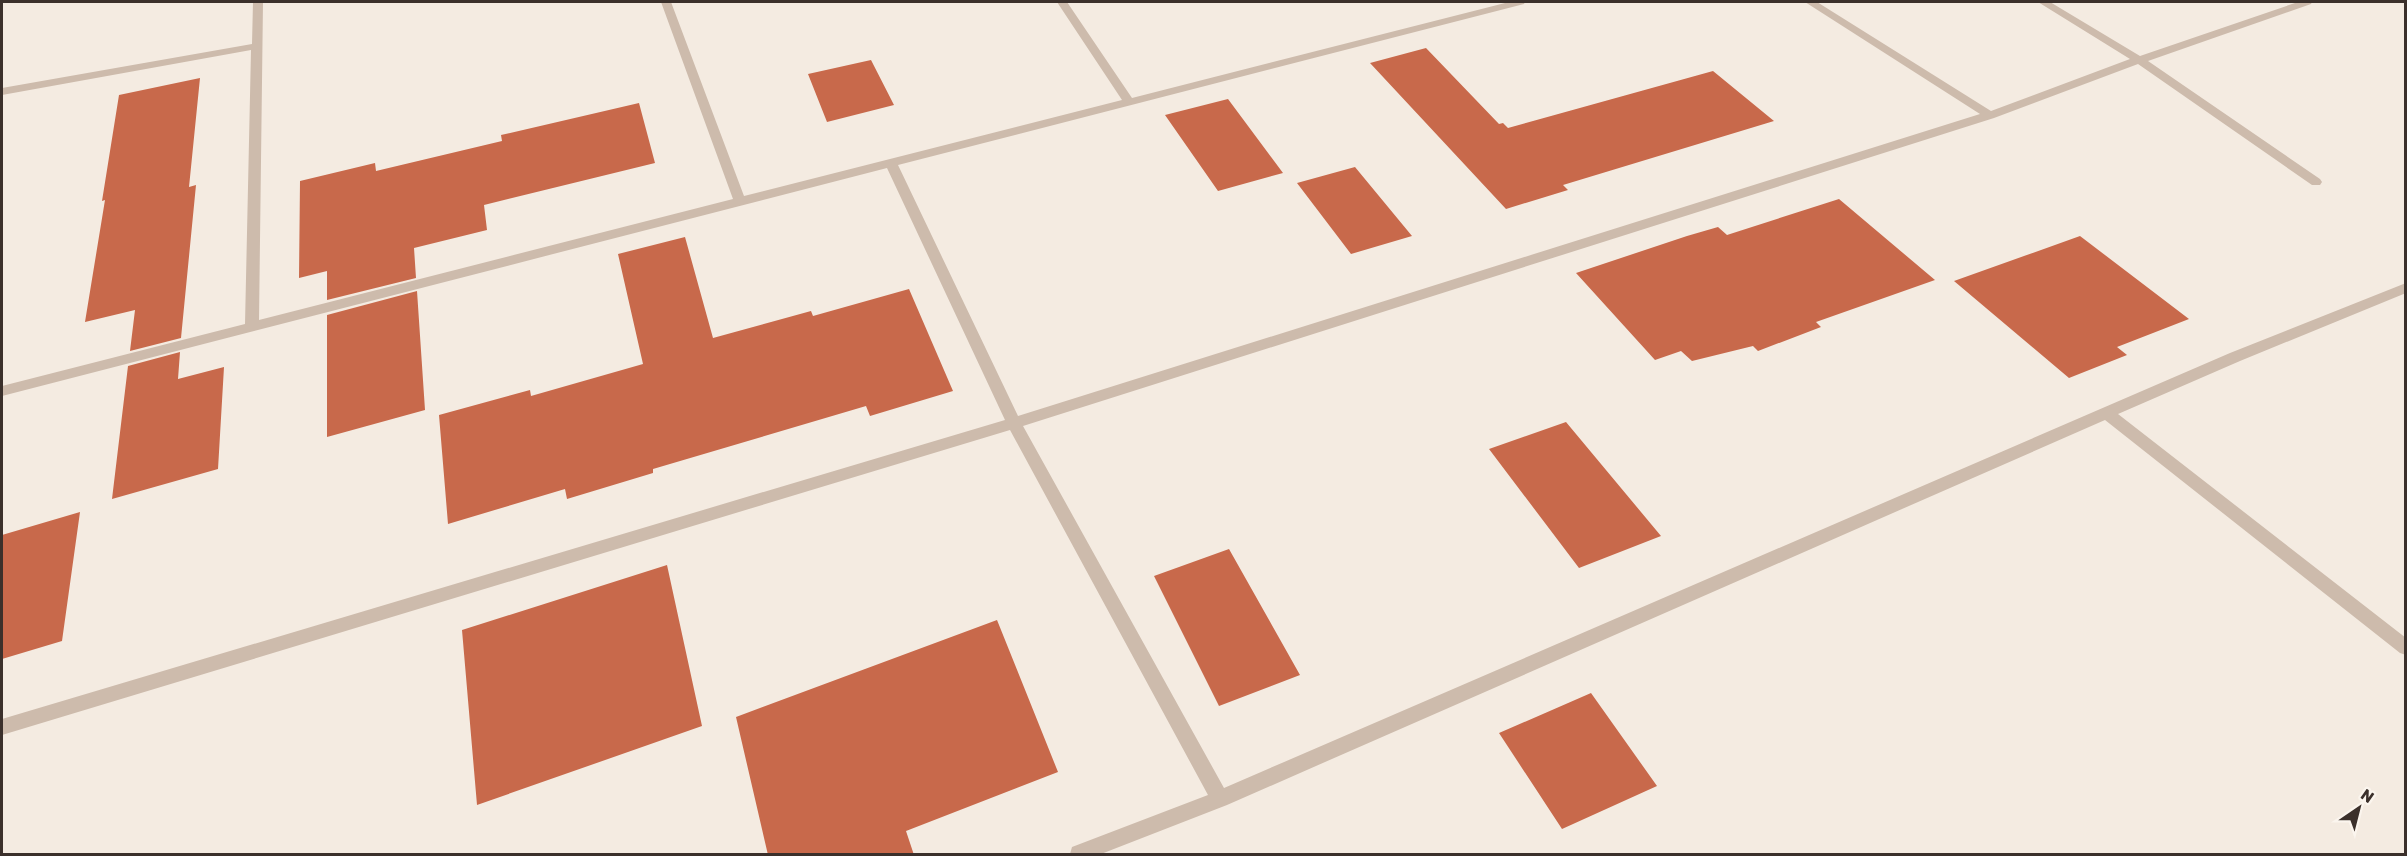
<svg xmlns="http://www.w3.org/2000/svg" width="2407" height="856" font-family="Rubik,sans-serif">
	<rect width="100%" height="100%" fill="#f4ebe1"/>
	<path fill="#c8694b" d="M 1426,48 L 1499,124 L 1503,123 L 1508,128 L 1713,71 L 1774,121 L 1563,185 L 1568,190 L 1506,209 L 1370,63 Z
		M 871,60 L 894,105 L 827,122 L 808,74 Z
		M 200,78 L 189,187 L 196,185 L 181,338 L 130,351 L 135,310 L 85,322 L 105,200 L 102,201 L 119,95 Z
		M 1228,99 L 1283,173 L 1218,191 L 1165,115 Z
		M 639,103 L 655,163 L 484,205 L 487,230 L 414,248 L 416,278 L 327,300 L 327,271 L 299,278 L 300,181 L 375,163 L 376,171 L 502,141 L 501,135 Z
		M 1355,167 L 1412,236 L 1351,254 L 1297,183 Z
		M 1839,199 L 1935,280 L 1816,322 L 1821,327 L 1758,351 L 1753,346 L 1692,361 L 1681,351 L 1655,360 L 1576,273 L 1687,236 L 1718,227 L 1727,235 Z
		M 2080,236 L 2189,319 L 2117,347 L 2127,355 L 2069,378 L 1954,281 Z
		M 685,237 L 713,338 L 811,311 L 813,316 L 909,289 L 953,391 L 870,416 L 866,406 L 653,469 L 653,473 L 567,499 L 565,489 L 448,524 L 439,415 L 530,390 L 531,396 L 643,364 L 618,254 Z
		M 417,291 L 425,410 L 327,437 L 327,315 Z
		M 180,352 L 178,379 L 224,367 L 218,469 L 112,499 L 128,366 Z
		M 1566,422 L 1661,536 L 1579,568 L 1489,449 Z
		M 80,512 L 62,641 L 2,659 L 2,535 Z
		M 1229,549 L 1300,675 L 1219,706 L 1154,576 Z
		M 667,565 L 702,726 L 477,805 L 462,630 Z
		M 997,620 L 1058,772 L 906,831 L 914,855 L 768,855 L 736,717 Z
		M 1591,693 L 1657,786 L 1562,829 L 1499,733 Z"/>
	<g fill="none" stroke-linecap="round" stroke-linejoin="round">
		<path fill="#cdbbac" fill-rule="evenodd" d="M 253,2 L 263,2 L 259,320 L 733,199 L 661,2 L 671,2 L 744,196 L 1122,100 L 1057,2 L 1067,2 L 1132,98 L 1509,2 L 1525,2 L 1524,4 L 898,165 L 1018,416 L 1980,114 L 1805,2 L 1817,2 L 1991,111 L 2130,59 L 2038,2 L 2050,2 L 2140,56 L 2298,2 L 2312,2 L 2311,4 L 2148,61 L 2320,179 L 2322,182 L 2320,185 L 2312,185 L 2138,64 L 1994,118 L 1023,426 L 1224,788 L 2230,353 L 2406,283 L 2406,293 L 2240,361 L 2118,414 L 2406,638 L 2406,655 L 2400,653 L 2105,420 L 1227,805 L 1101,854 L 1070,854 L 1072,847 L 1208,795 L 1010,430 L 2,735 L 2,719 L 1005,420 L 887,168 L 2,396 L 2,386 L 245,324 L 251,50 L 2,95 L 2,88 L 252,44 Z"/>
	</g>
	<rect width="2407" height="856" fill="none" stroke="#3b302b" stroke-width="6"/>
	<g transform="translate(2359 808) rotate(35)" stroke="#fbf5ee" stroke-width="4.5" paint-order="stroke">
	<path d="M0-4.5L10 22L0 15L-10 22Z" fill="#3b302b"/>
	<text y="-9" font-size="16" font-weight="bold" text-anchor="middle" fill="#3b302b">N</text>
	</g>
</svg>
